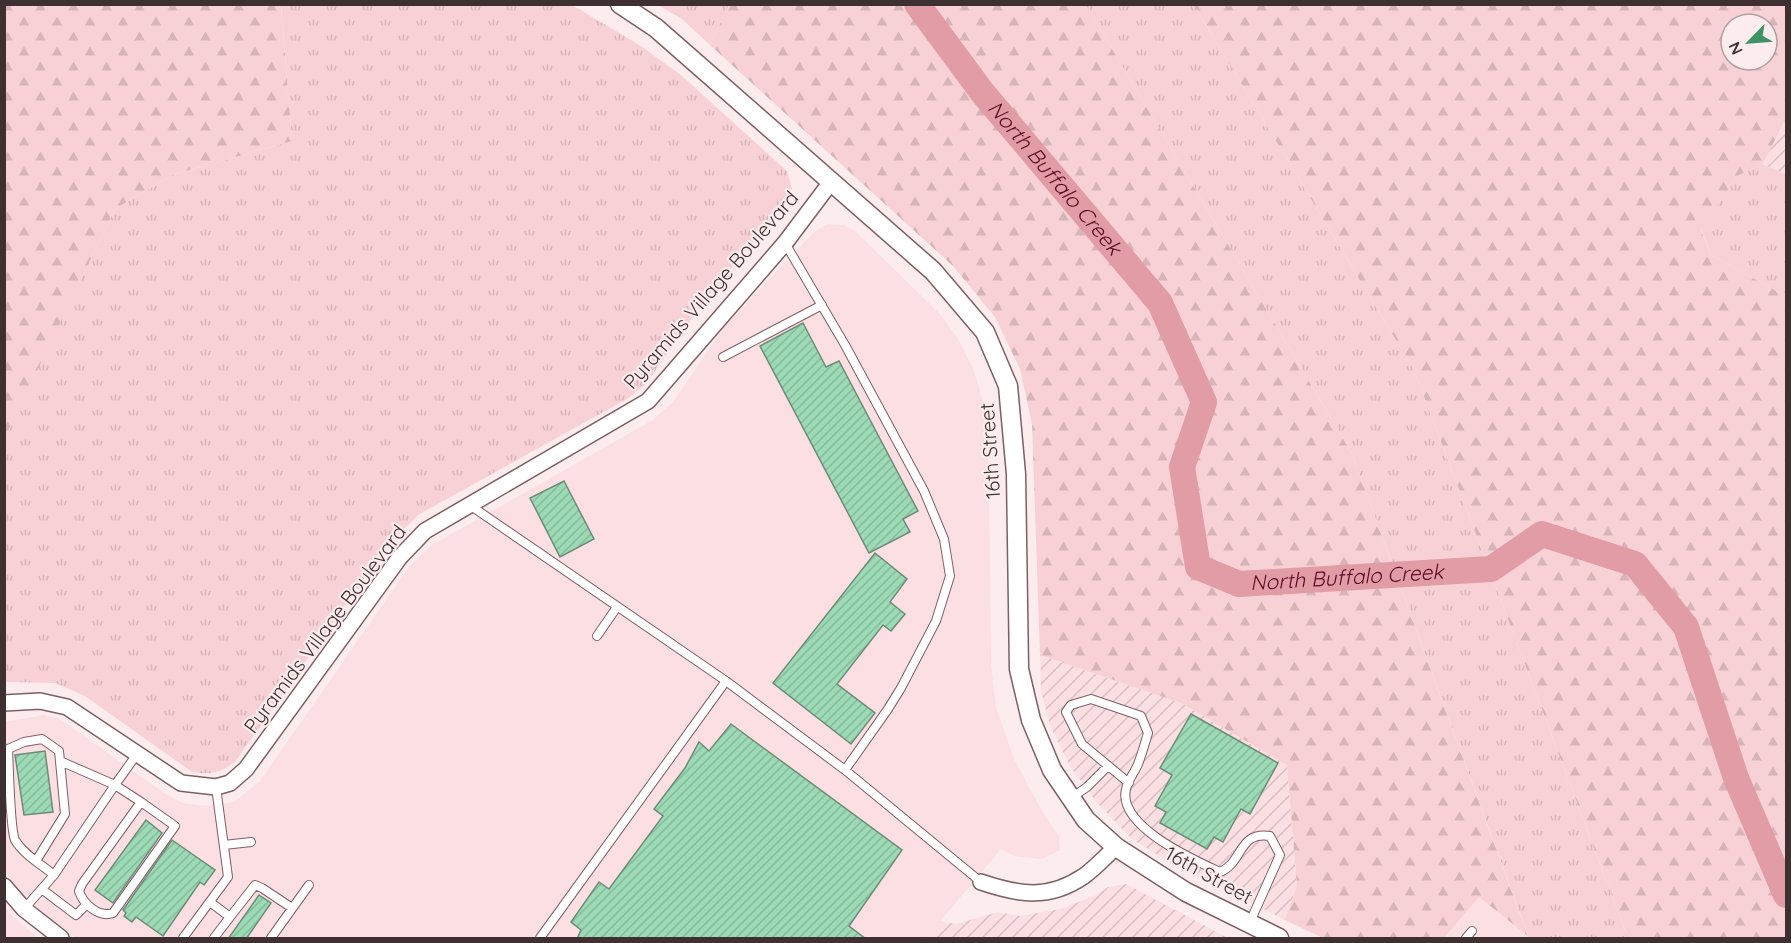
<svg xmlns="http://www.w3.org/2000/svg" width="1791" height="943" font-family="Quicksand,sans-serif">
	<defs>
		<pattern id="industrial-furrows" width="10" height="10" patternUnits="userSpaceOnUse" patternTransform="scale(1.5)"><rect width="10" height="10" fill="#fbdfe2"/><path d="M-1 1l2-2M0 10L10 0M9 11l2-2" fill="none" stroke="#d8c0c2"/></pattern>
		<pattern id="grass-tufts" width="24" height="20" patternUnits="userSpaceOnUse" patternTransform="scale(1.5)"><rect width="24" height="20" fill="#f8d1d6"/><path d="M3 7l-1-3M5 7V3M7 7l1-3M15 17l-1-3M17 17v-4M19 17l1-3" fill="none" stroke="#d6b4b8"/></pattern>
		<pattern id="forest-firs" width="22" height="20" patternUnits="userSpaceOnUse" patternTransform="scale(1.5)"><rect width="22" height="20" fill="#f8d1d6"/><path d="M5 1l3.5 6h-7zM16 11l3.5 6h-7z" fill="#d6b4b8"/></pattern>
		<pattern id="building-hatch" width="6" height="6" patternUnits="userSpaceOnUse" patternTransform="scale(1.5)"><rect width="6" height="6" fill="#9bdab5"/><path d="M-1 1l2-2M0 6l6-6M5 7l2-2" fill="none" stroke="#87bb9c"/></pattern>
	</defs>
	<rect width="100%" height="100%" fill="#fcecee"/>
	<path fill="#fbdfe2" d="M 828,224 L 844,225 L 855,231 L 940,314 L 958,339 L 973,368 L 986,411 L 989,473 L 991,665 L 996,708 L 1014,759 L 1043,813 L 1059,836 L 1060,850 L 1042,859 L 1014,856 L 1001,849 L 926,938 L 76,938 L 49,918 L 14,884 L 5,872 L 5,722 L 43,715 L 60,719 L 164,793 L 183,803 L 203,806 L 234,802 L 260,781 L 409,567 L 432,545 L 653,420 L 673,402 L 725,326 L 814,232 Z
		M 1479,897 L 1528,936 L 1529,938 L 1444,938 Z
		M 4,907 L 18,921 L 38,938 L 5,938 Z"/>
	<path fill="url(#industrial-furrows)" d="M 1786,118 L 1786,175 L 1763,164 Z
		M 1040,655 L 1181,703 L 1287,765 L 1297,886 L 1285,920 L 1170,863 L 1131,838 L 1097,803 L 1070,766 L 1050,726 L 1041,690 Z
		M 1126,884 L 1228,938 L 926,938 L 940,921 L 956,924 L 998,912 L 1020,916 L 1061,909 L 1096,895 L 1108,887 Z"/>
	<path fill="url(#grass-tufts)" d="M 281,5 L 572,5 L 641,46 L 682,76 L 787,171 L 792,189 L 785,204 L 704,301 L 646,384 L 627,399 L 418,515 L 386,547 L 235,762 C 219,773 212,775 192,772 L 85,696 L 55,683 L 5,682 L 4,437 L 115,209 L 172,175 L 292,141 Z
		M 658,5 L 729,5 L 710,45 L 682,19 Z
		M 1086,5 L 1194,5 L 1414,370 L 1628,938 L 1529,938 L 1352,454 Z
		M 1763,164 L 1786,175 L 1786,296 L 1711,255 L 1701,229 L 1737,176 Z"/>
	<path fill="url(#forest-firs)" fill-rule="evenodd" d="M 5,4 L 281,5 L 292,141 L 172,175 L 115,209 L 5,437 Z
		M 729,5 L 1086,5 L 1352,454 L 1528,936 L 1479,897 L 1444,938 L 1323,938 L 1285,920 L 1297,886 L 1287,765 L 1181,703 L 1040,655 L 1032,424 L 1020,369 L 995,317 L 953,266 L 710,45 Z
		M 1194,5 L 1786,5 L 1786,118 L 1763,164 L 1737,176 L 1701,230 L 1711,255 L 1786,296 L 1786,938 L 1628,938 L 1414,370 ZM 1731,24 L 1767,24 L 1767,60 L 1731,60 Z"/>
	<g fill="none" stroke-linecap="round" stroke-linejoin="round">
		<path stroke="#e19ca6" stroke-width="26" id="s1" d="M 917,4 L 982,92 L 1160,303 L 1204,402 L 1182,467 L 1198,567 L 1239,584 L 1491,569 L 1542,534 L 1635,564 L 1686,627 L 1736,778 L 1786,895"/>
	</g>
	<path fill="url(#building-hatch)" stroke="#6d8b79" stroke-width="1.5" d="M 803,323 L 826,367 L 839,361 L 918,511 L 903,519 L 910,532 L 869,553 L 760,346 Z
		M 564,481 L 594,539 L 560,557 L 530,498 Z
		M 875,553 L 907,579 L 890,602 L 905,614 L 891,631 L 883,625 L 837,684 L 875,713 L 851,744 L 773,683 Z
		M 1191,714 L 1278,763 L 1250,814 L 1241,809 L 1223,842 L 1214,837 L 1207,849 L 1160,823 L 1166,812 L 1155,806 L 1172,775 L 1160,768 Z
		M 731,724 L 902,850 L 849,926 L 866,939 L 577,939 L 581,930 L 571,922 L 599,882 L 609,889 L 663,816 L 654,809 L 685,768 L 699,742 L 709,751 Z
		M 45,751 L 53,812 L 24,815 L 15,755 Z
		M 146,820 L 162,833 L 113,903 L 95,890 Z
		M 172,840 L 215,870 L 204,885 L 200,882 L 163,936 L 136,917 L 132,922 L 124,916 L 126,913 L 123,910 Z
		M 259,895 L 271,903 L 246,939 L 228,939 Z"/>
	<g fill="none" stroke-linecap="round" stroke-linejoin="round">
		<g stroke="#7f5f63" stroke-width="10">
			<path id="service" d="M 785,243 L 845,345 L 924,491 L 944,539 L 950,576 L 936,621 L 901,688 L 888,709 L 845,770
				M 723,357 L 822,305
				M 471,506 L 726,681 L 845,770 L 981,882
				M 597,636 L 617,607
				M 60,761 L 115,785 L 137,754
				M 1129,783 L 1082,744 L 1066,712 L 1071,705 L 1091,699 L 1141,716 L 1148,733 C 1145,743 1142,754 1138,764 C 1135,772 1128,780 1126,789 C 1117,826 1194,860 1220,872 C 1243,863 1238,831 1270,836 L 1280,855 L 1250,922
				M 1071,798 L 1087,787 L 1108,766
				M 224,845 L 251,842
				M 54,875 L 115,785 L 141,802 L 82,884 L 79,891 C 83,904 99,918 113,913 L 175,826 L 141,802
				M 43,890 L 76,915 L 87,904
				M 210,902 L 230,917 L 214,938
				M 24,909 L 54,875 C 42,865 23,854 15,840 C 10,829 9,766 8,749 L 24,742 L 42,739 L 59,751 L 65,814 L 36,861
				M 230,917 L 255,885 L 262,888 L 292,908
				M 183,938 L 228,877 L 216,787
				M 271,938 L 309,885
				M 540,938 L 726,681
				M 1466,938 L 1472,931"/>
		</g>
		<g stroke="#7f5f63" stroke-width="18">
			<path id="minor" d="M 4,703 L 40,701 L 67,707 L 181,783 L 216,787 L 230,783 L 246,769 L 400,557 L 425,531 L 648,401 L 785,243 L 831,182
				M 981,882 C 1019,895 1049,900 1084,876 C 1095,868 1106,856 1116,847
				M 4,886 L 24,909 L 61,938"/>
		</g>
		<g stroke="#7f5f63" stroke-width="21">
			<path id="tertiary" d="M 620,4 L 656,28 L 933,271 L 985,332 L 1008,386 L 1016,474 L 1019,669 L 1031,720 L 1052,770 L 1086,820 L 1116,847 L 1186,892 L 1279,938"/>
		</g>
		<use href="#service" stroke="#fff" stroke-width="8"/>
		<use href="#minor" stroke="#fff" stroke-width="15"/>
		<use href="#tertiary" stroke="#fff" stroke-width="18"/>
	</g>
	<g text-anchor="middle" stroke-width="4.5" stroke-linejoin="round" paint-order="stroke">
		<g font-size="20" fill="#3e2f31" stroke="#fcecee">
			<text transform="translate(711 290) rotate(-49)" y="7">Pyramids Village Boulevard</text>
			<text transform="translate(990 451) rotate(-94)" y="7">16th Street</text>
			<text transform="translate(325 629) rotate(-53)" y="7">Pyramids Village Boulevard</text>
			<text transform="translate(1209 875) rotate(29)" y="7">16th Street</text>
		</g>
		<g font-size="21" font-style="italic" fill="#5b0823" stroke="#fcecee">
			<text dy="7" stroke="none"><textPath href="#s1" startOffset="222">North Buffalo Creek</textPath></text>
			<text dy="7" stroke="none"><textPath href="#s1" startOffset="816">North Buffalo Creek</textPath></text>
		</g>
	</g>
	<rect width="1791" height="943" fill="none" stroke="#3e2f31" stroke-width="12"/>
	<g transform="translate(1749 42) rotate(245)"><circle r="28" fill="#fcecee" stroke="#b0a0a2" stroke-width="1.5"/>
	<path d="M0-4.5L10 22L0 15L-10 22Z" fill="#3d9366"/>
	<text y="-9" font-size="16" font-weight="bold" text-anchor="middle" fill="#3e2f31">N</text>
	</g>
</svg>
